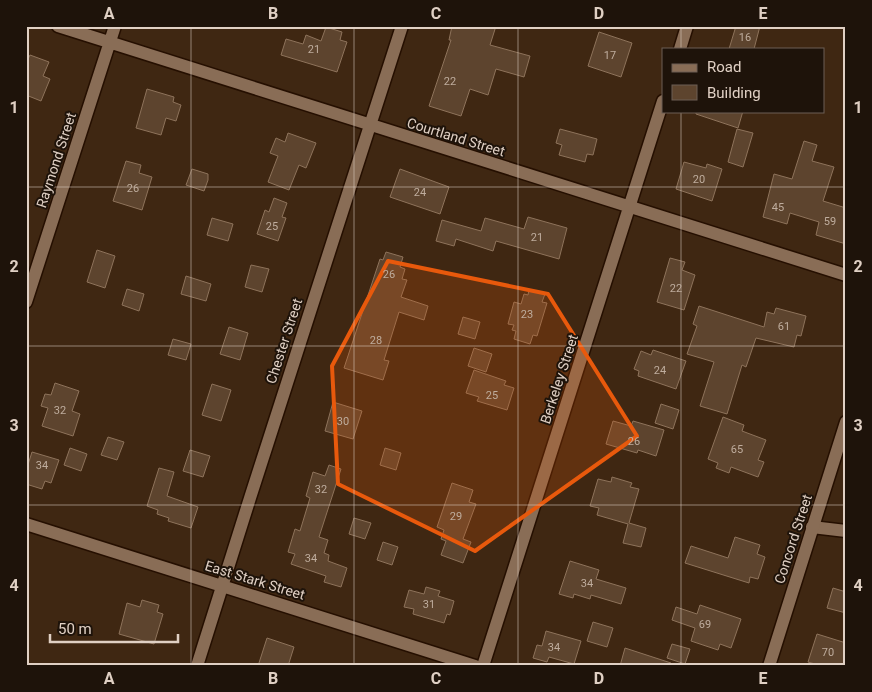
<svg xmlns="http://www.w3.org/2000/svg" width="872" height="692" font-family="Roboto,sans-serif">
	<rect width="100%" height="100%" fill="#3f2712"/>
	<path fill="#5d442e" stroke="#8e735b" d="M 452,26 L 496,26 L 490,45 L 530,56 L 524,77 L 496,69 L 488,95 L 470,89 L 461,116 L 429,106 L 451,40 L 449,40 Z
		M 736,26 L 760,26 L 754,49 L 729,49 Z
		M 326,27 L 342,32 L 340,40 L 347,42 L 337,72 L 281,55 L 286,39 L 303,44 L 306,35 L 321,41 Z
		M 599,32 L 632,43 L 621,77 L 588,66 Z
		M 30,55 L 49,62 L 43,76 L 50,79 L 41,101 L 26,95 L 26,63 Z
		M 147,89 L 174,97 L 173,102 L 181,105 L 176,121 L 166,118 L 161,135 L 136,128 Z
		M 696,111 L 743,111 L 738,128 L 696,114 Z
		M 560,129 L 597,139 L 593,155 L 587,154 L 585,162 L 559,155 L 562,145 L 556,143 Z
		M 737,129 L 753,133 L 743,167 L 728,162 Z
		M 288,133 L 316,143 L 306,168 L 299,165 L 289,190 L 268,182 L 278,156 L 270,153 L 276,138 L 285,142 Z
		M 804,141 L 817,145 L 812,161 L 834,167 L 823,201 L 846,208 L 846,244 L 816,235 L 819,222 L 790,213 L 787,224 L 763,217 L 774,174 L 792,179 Z
		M 126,161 L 141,165 L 139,173 L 152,177 L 142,210 L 113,201 Z
		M 684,162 L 706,168 L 707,164 L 722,169 L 712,201 L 676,189 Z
		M 192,169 L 208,174 L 208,180 L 204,191 L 186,185 Z
		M 400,169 L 449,187 L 440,214 L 390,197 Z
		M 274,198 L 287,203 L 282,217 L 286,218 L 278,241 L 257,234 L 265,210 L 269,212 Z
		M 528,217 L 567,228 L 559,259 L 496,241 L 493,251 L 456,239 L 454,246 L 436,241 L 442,220 L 481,231 L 485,218 L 524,229 Z
		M 212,218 L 233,224 L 228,241 L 207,235 Z
		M 97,250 L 115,256 L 105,288 L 87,282 Z
		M 386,252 L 403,257 L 400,267 L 405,269 L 402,279 L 407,280 L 401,297 L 428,306 L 424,320 L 399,312 L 384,360 L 389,361 L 383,380 L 344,368 L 380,259 L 383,260 Z
		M 670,258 L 685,262 L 682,270 L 695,275 L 684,310 L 657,302 Z
		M 251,265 L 269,269 L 262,292 L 245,287 Z
		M 186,276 L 211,284 L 206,301 L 181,294 Z
		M 127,289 L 144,294 L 139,311 L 122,305 Z
		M 529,290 L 545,294 L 542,302 L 547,303 L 537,336 L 533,335 L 530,344 L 514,339 L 516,331 L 512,330 L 514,325 L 508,324 L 514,302 L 521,304 L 524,294 L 528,295 Z
		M 699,306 L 764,327 L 767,312 L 774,314 L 776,308 L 806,316 L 801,336 L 797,335 L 794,347 L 756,338 L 746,367 L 742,365 L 727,414 L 700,406 L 714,362 L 687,354 L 697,326 L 693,324 Z
		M 463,317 L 480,322 L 475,339 L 458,334 Z
		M 229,327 L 248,333 L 240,360 L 220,354 Z
		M 173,339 L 191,344 L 186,360 L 168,355 Z
		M 474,348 L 492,354 L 486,372 L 468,366 Z
		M 653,350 L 686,361 L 676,389 L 638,376 L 639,371 L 634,369 L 641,351 L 651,355 Z
		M 474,370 L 506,381 L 504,385 L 514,388 L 507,410 L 477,401 L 479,397 L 466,393 Z
		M 55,383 L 79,391 L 72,411 L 80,414 L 73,436 L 42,426 L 48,408 L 41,406 L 45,394 L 51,395 Z
		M 212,384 L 231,390 L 221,421 L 202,415 Z
		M 333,402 L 362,411 L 353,439 L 325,431 Z
		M 661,404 L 679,410 L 673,429 L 655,423 Z
		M 723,417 L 744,425 L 742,431 L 766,440 L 758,460 L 764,462 L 758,477 L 731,467 L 729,473 L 716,468 L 718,463 L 708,459 Z
		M 613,421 L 631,426 L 633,421 L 664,430 L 656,456 L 638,450 L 637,453 L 606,444 Z
		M 108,437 L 124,442 L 117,460 L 101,455 Z
		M 70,448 L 87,454 L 81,471 L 64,465 Z
		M 385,448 L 401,453 L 396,470 L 380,465 Z
		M 190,450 L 210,456 L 203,477 L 183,471 Z
		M 32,452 L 59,460 L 51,483 L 45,481 L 42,489 L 26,484 L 26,471 Z
		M 329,465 L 341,469 L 319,537 L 328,540 L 324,553 L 329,555 L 328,561 L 347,568 L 341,587 L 324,582 L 326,576 L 291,564 L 295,554 L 288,552 L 295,529 L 300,531 L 310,498 L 306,496 L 313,472 L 325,476 Z
		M 159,468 L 174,472 L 167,496 L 198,507 L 191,528 L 168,521 L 169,518 L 157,514 L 158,510 L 147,506 Z
		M 612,477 L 632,483 L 630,487 L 639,489 L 629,523 L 646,528 L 641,547 L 623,543 L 628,524 L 597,515 L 599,508 L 590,506 L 598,479 L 611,482 Z
		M 452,483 L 473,490 L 469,502 L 476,504 L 463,539 L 471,542 L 463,563 L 441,555 L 446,541 L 441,539 L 444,530 L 437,527 Z
		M 354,518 L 371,523 L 365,539 L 349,534 Z
		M 735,537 L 760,545 L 757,554 L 765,557 L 758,579 L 750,577 L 749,583 L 685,563 L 691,546 L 728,558 Z
		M 383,542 L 398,547 L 392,565 L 377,560 Z
		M 570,561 L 599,570 L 596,579 L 626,588 L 621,604 L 591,595 L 590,599 L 574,594 L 573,598 L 559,594 Z
		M 426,587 L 440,591 L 438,596 L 454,601 L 450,615 L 447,614 L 444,623 L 413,614 L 414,609 L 404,607 L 409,590 L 424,594 Z
		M 833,588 L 846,592 L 846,613 L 827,608 Z
		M 142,600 L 159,605 L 157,612 L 163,614 L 154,644 L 119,634 L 127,603 L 140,607 Z
		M 700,605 L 741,619 L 731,648 L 720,644 L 718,650 L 691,641 L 695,628 L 672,620 L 676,607 L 697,614 Z
		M 593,622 L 613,628 L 607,647 L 587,641 Z
		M 546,631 L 581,641 L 574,664 L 549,657 L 547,662 L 533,658 L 537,645 L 542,646 Z
		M 817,634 L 846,643 L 846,666 L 822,666 L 808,662 Z
		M 267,638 L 294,647 L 288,666 L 258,666 Z
		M 672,644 L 690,649 L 685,664 L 667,658 Z
		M 625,648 L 671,663 L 671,666 L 620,666 Z"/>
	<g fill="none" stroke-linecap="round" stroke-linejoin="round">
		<g stroke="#250f00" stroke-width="15">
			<path id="minor" d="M 58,26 L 846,275
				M 680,49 L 687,26
				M 26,302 L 115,26
				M 26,524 L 475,666
				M 812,527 L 846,531
				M 197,666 L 250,498 L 402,26
				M 483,666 L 663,101"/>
		</g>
		<g stroke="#250f00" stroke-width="15">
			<path id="secondary" d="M 769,666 L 846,422"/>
		</g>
		<use href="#minor" stroke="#896d56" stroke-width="12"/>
		<use href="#secondary" stroke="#896d56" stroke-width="12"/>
	</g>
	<path fill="#e8590c" fill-opacity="0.2" stroke="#e8590c" stroke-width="4" stroke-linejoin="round" d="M 388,261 L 548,294 L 637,436 L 475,551 L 338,484 L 332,366 Z"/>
	<path fill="none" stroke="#e0d0c4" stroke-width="1" stroke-opacity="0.55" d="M 191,26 L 191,666M 354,26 L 354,666M 518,26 L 518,666M 681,26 L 681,49M 681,111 L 681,666M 26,187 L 846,187M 26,346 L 846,346M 26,505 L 846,505"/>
	<g text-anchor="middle" stroke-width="4" stroke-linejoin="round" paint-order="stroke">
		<g font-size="11" fill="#bfad9e">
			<text x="745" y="41">16</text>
			<text x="314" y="53">21</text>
			<text x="610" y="59">17</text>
			<text x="450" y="85">22</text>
			<text x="699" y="183">20</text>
			<text x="133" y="192">26</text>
			<text x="420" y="196">24</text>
			<text x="778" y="211">45</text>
			<text x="830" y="225">59</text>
			<text x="272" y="230">25</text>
			<text x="537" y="241">21</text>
			<text x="389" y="278">26</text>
			<text x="676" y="292">22</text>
			<text x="527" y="318">23</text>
			<text x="784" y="330">61</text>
			<text x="376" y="344">28</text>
			<text x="660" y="374">24</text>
			<text x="492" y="399">25</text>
			<text x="60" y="414">32</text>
			<text x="343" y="425">30</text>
			<text x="634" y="445">26</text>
			<text x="737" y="453">65</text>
			<text x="42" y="469">34</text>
			<text x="321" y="493">32</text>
			<text x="456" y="520">29</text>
			<text x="311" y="562">34</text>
			<text x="587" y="587">34</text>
			<text x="429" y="608">31</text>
			<text x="705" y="628">69</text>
			<text x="554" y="651">34</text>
			<text x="828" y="656">70</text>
		</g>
		<g font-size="14" fill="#e0d0c4" stroke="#1e130a">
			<text transform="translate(456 137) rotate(17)" y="5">Courtland Street</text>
			<text transform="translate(56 160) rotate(-72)" y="5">Raymond Street</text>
			<text transform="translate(284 341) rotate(-72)" y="5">Chester Street</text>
			<text transform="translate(559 379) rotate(-72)" y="5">Berkeley Street</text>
			<text transform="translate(793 539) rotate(-72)" y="5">Concord Street</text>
			<text transform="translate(255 580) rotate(17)" y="5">East Stark Street</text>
		</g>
	</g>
	<rect width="872" height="692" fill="none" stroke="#1e130a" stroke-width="55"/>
	<rect x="662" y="48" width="162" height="65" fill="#1e130a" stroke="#6c5f54"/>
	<rect x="672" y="64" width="25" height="8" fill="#896d56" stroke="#6c5f54"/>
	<text x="707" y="72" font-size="15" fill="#e0d0c4">Road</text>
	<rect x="672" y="85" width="25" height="15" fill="#5d442e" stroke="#6c5f54"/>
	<text x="707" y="98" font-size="15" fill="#e0d0c4">Building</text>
	<path d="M50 634v8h128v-8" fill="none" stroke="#e0d0c4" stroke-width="2.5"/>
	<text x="58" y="634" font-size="15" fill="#e0d0c4" stroke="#1e130a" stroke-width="4" paint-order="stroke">50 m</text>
	<rect x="28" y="28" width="816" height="636" fill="none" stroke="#e0d0c4" stroke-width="2"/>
	<g font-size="16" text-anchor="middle" font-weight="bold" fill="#e0d0c4">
		<text x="109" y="19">A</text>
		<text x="273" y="19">B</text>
		<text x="436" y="19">C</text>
		<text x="599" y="19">D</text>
		<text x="763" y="19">E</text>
		<text x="14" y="113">1</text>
		<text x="858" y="113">1</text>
		<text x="14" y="272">2</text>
		<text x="858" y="272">2</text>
		<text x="14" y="431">3</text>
		<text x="858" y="431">3</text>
		<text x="14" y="591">4</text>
		<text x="858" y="591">4</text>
		<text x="109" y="684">A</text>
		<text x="273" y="684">B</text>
		<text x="436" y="684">C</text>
		<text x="599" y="684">D</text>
		<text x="763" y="684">E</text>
	</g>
</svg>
